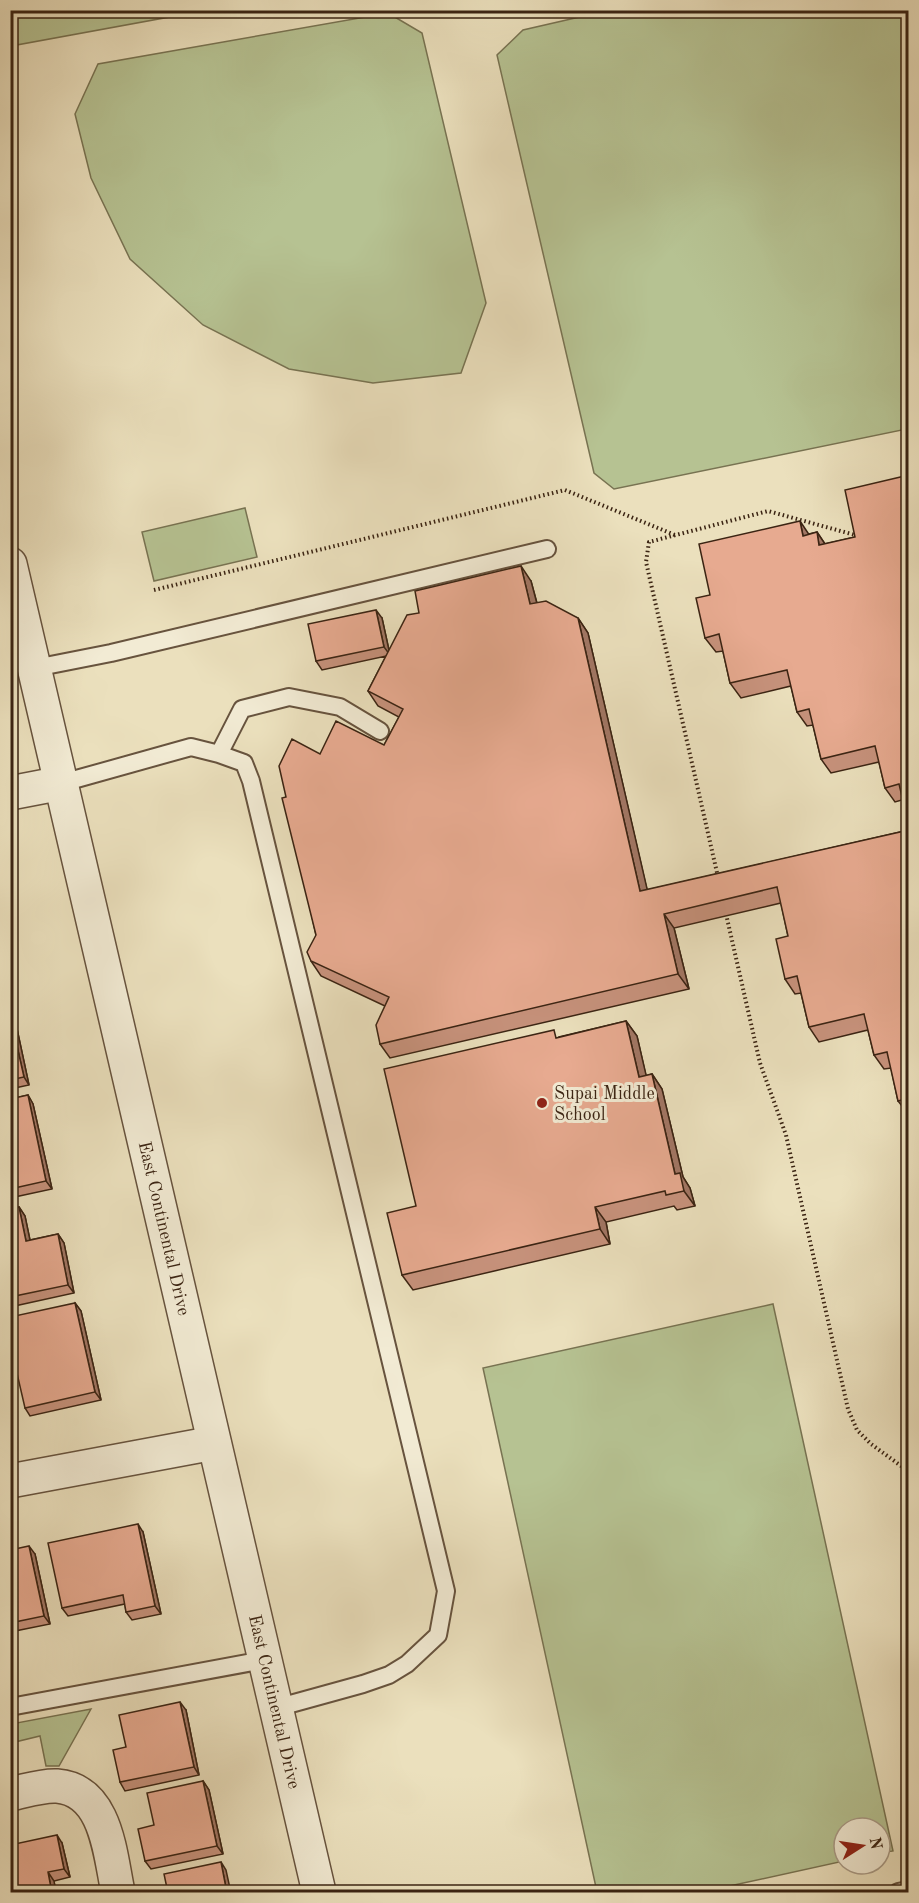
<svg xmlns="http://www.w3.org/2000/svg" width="919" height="1903" font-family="'Old Standard TT',serif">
	<rect width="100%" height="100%" fill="#ebe0bd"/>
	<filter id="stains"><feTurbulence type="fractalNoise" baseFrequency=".00333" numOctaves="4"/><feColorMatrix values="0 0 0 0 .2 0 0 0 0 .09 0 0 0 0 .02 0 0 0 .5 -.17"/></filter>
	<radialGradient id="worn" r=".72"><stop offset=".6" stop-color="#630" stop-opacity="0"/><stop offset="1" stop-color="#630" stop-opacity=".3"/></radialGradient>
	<path fill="#b6c292" stroke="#787352" stroke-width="1.5" d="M 11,10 L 202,10 L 202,11 L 11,46 Z
		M 610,10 L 908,11 L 907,429 L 614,489 L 594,473 L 497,55 L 523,30 Z
		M 388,13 L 422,33 L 486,303 L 461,373 L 373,383 L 289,369 L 203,325 L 130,259 L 91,178 L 75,114 L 98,64 Z
		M 245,508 L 257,557 L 154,581 L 142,532 Z
		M 773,1304 L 893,1851 L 880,1853 L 880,1828 L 844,1828 L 844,1861 L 702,1892 L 597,1892 L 483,1368 Z
		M 91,1709 L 59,1766 L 46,1766 L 40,1736 L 11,1743 L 11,1724 Z"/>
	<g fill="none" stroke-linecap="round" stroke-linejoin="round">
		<g stroke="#67533e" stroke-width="20">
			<path id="service" d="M 35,668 L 111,653 L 547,549
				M 219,754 L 242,709 L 289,697 L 340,707 L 380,731
				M 62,783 L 191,747 L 219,754 L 244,763 L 251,781 L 446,1591 L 438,1635 L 407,1664 L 389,1675 L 363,1684 L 276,1708
				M 10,1707 L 264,1660
				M 898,1892 L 908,1890"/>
		</g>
		<g stroke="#67533e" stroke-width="36">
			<path id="minor" d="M 10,793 L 62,783
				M 10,1481 L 214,1443
				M 10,1794 C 25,1791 42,1785 57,1786 C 107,1790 110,1855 118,1892"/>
		</g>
		<g stroke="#67533e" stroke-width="36">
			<g id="tertiary">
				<path id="s1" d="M 10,564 L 319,1892"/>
			</g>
		</g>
		<path stroke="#3b2413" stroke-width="4" stroke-dasharray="1.5 3" stroke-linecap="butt" d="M 154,590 L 565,490 L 675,535
			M 718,877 L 646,562 L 649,542 L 768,511 L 855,535
			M 726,914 L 760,1063 L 786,1135 L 848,1409 L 857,1430 L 871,1444 L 908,1471"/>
		<use href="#service" stroke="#f2ebd4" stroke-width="16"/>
		<use href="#minor" stroke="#f2ebd4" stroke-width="33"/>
		<use href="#tertiary" stroke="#f2ebd4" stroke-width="33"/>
	</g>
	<path fill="#c7927c" stroke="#3b2413" stroke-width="1.5" d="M 909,475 L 902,800 L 895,802 L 885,788 L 879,762 L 831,773 L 821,759 L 813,725 L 807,726 L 797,712 L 791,686 L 741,698 L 730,683 L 723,651 L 716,652 L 705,638 L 710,595 L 809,534 L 817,532 L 825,544 L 855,537 Z
		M 531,581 L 537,603 L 578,618 L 588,633 L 647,890 L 909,830 L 909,1115 L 898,1101 L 891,1068 L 884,1069 L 874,1055 L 868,1030 L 819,1042 L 809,1027 L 801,993 L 795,994 L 785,979 L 788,936 L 781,903 L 674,928 L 689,989 L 390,1058 L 380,1044 L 385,1006 L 321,976 L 311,961 L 316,935 L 286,797 L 320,754 L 384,745 L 399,717 L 378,706 L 368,691 L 386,656 L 322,670 L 316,661 L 382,618 L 389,650 L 419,613 Z
		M 10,996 L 29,1085 L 10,1089 Z
		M 626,1021 L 637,1036 L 646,1076 L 652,1074 L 662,1089 L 683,1177 L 690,1188 L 695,1206 L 677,1210 L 674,1206 L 606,1222 L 610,1244 L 413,1290 L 402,1275 L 416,1206 L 559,1037 Z
		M 28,1095 L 33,1104 L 52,1189 L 10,1198 L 10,1099 Z
		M 19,1207 L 25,1216 L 30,1240 L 58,1234 L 64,1243 L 74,1293 L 10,1307 L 10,1209 Z
		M 75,1303 L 81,1311 L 101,1400 L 30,1416 L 25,1408 Z
		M 143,1532 L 161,1614 L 132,1620 L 126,1612 L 125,1604 L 68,1616 L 62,1608 Z
		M 10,1550 L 35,1554 L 50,1624 L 10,1632 Z
		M 186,1710 L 199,1775 L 125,1791 L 120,1782 L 126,1747 Z
		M 203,1781 L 209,1790 L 223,1854 L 151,1869 L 145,1861 L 154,1825 Z
		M 62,1843 L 70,1877 L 54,1881 L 56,1893 L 10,1893 Z"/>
	<path fill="#a27765" stroke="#3b2413" stroke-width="1.5" d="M 800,521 L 810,536 L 803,536 Z
		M 817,532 L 827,547 L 819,545 Z
		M 521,566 L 531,581 L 541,619 L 530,604 Z
		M 376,610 L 382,618 L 390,655 L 384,647 Z
		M 578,618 L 588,633 L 651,906 L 640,891 Z
		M 664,914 L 674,928 L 689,989 L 678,974 Z
		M 10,996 L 29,1085 L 24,1077 L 10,1015 Z
		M 626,1021 L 637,1036 L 650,1092 L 639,1077 Z
		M 652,1074 L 662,1089 L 683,1177 L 690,1188 L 695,1206 L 684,1191 L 675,1174 Z
		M 28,1095 L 33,1104 L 52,1189 L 46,1181 Z
		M 19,1207 L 25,1216 L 32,1250 L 26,1241 Z
		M 595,1207 L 606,1222 L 610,1244 L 600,1229 Z
		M 58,1234 L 64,1243 L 74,1293 L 68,1285 Z
		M 75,1303 L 81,1311 L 101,1400 L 95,1392 Z
		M 138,1524 L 143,1532 L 161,1614 L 155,1606 Z
		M 29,1546 L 35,1554 L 50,1624 L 44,1616 Z
		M 180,1702 L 186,1710 L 199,1775 L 194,1767 Z
		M 203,1781 L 209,1790 L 223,1854 L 217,1846 Z
		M 57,1835 L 62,1843 L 70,1877 L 64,1869 Z
		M 221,1862 L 226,1870 L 231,1893 L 227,1893 Z
		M 48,1872 L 54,1881 L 56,1893 L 52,1893 Z"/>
	<path fill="#e7aa90" stroke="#3b2413" stroke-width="1.5" d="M 909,475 L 909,826 L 899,784 L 885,788 L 875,746 L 821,759 L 809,709 L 797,712 L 787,670 L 730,683 L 719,634 L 705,638 L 696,598 L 710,595 L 699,544 L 800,521 L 803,536 L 817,532 L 819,545 L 855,537 L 845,490 Z
		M 521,566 L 530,604 L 546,601 L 578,618 L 640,891 L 909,830 L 909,1098 L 898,1101 L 887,1052 L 874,1055 L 864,1014 L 809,1027 L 797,976 L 785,979 L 776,939 L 788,936 L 777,887 L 664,914 L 678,974 L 380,1044 L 376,1025 L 389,997 L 311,961 L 307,952 L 316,935 L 282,798 L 286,797 L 279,766 L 292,739 L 320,754 L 336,721 L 384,745 L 403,709 L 368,691 L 407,615 L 419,613 L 415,591 Z
		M 376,610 L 384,647 L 316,661 L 308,624 Z
		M 10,1015 L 24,1077 L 10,1080 Z
		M 626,1021 L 639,1077 L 652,1074 L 675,1174 L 680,1173 L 684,1191 L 666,1195 L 665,1191 L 595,1207 L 600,1229 L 402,1275 L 387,1213 L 416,1206 L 384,1069 L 554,1030 L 556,1038 Z
		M 28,1095 L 46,1181 L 10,1189 L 10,1099 Z
		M 19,1207 L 26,1241 L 58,1234 L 68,1285 L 10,1297 L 10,1209 Z
		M 75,1303 L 95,1392 L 25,1408 L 10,1343 L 10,1317 Z
		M 138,1524 L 155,1606 L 126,1612 L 123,1595 L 62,1608 L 48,1543 Z
		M 29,1546 L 44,1616 L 10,1623 L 10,1550 Z
		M 180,1702 L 194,1767 L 120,1782 L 113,1750 L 126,1747 L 119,1715 Z
		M 203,1781 L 217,1846 L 145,1861 L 138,1829 L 154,1825 L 147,1793 Z
		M 57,1835 L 64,1869 L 48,1872 L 52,1893 L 10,1893 L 10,1845 Z
		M 221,1862 L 227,1893 L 168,1893 L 164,1874 Z"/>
	<circle fill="#8f2418" stroke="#f2ebd4" stroke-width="2" cx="542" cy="1103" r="6"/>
	<g text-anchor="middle" stroke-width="6" stroke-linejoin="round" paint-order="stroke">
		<g font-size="18" fill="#3b2413" stroke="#f2ebd4" text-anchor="start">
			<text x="554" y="1099">Supai Middle<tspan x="554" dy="21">School</tspan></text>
		</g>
		<g font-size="18" fill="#3b2413" stroke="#f2ebd4">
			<text dy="6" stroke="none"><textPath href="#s1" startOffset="682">East Continental Drive</textPath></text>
			<text dy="6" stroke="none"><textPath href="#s1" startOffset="1168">East Continental Drive</textPath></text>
		</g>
	</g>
	<rect width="919" height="1903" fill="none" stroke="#ebe0bd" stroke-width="36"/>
	<rect x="12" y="12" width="895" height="1879" fill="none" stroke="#3b2413" stroke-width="3"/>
	<rect x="18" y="18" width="883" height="1867" fill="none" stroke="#3b2413" stroke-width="1.5"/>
	<g transform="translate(862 1846) rotate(78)"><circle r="28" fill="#f2ebd4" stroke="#a99b87" stroke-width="1.5"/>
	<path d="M0-4.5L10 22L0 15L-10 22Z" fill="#8f2418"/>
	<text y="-9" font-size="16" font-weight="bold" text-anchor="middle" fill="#3b2413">N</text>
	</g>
	<rect width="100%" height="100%" filter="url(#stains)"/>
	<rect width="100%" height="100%" fill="url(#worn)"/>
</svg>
